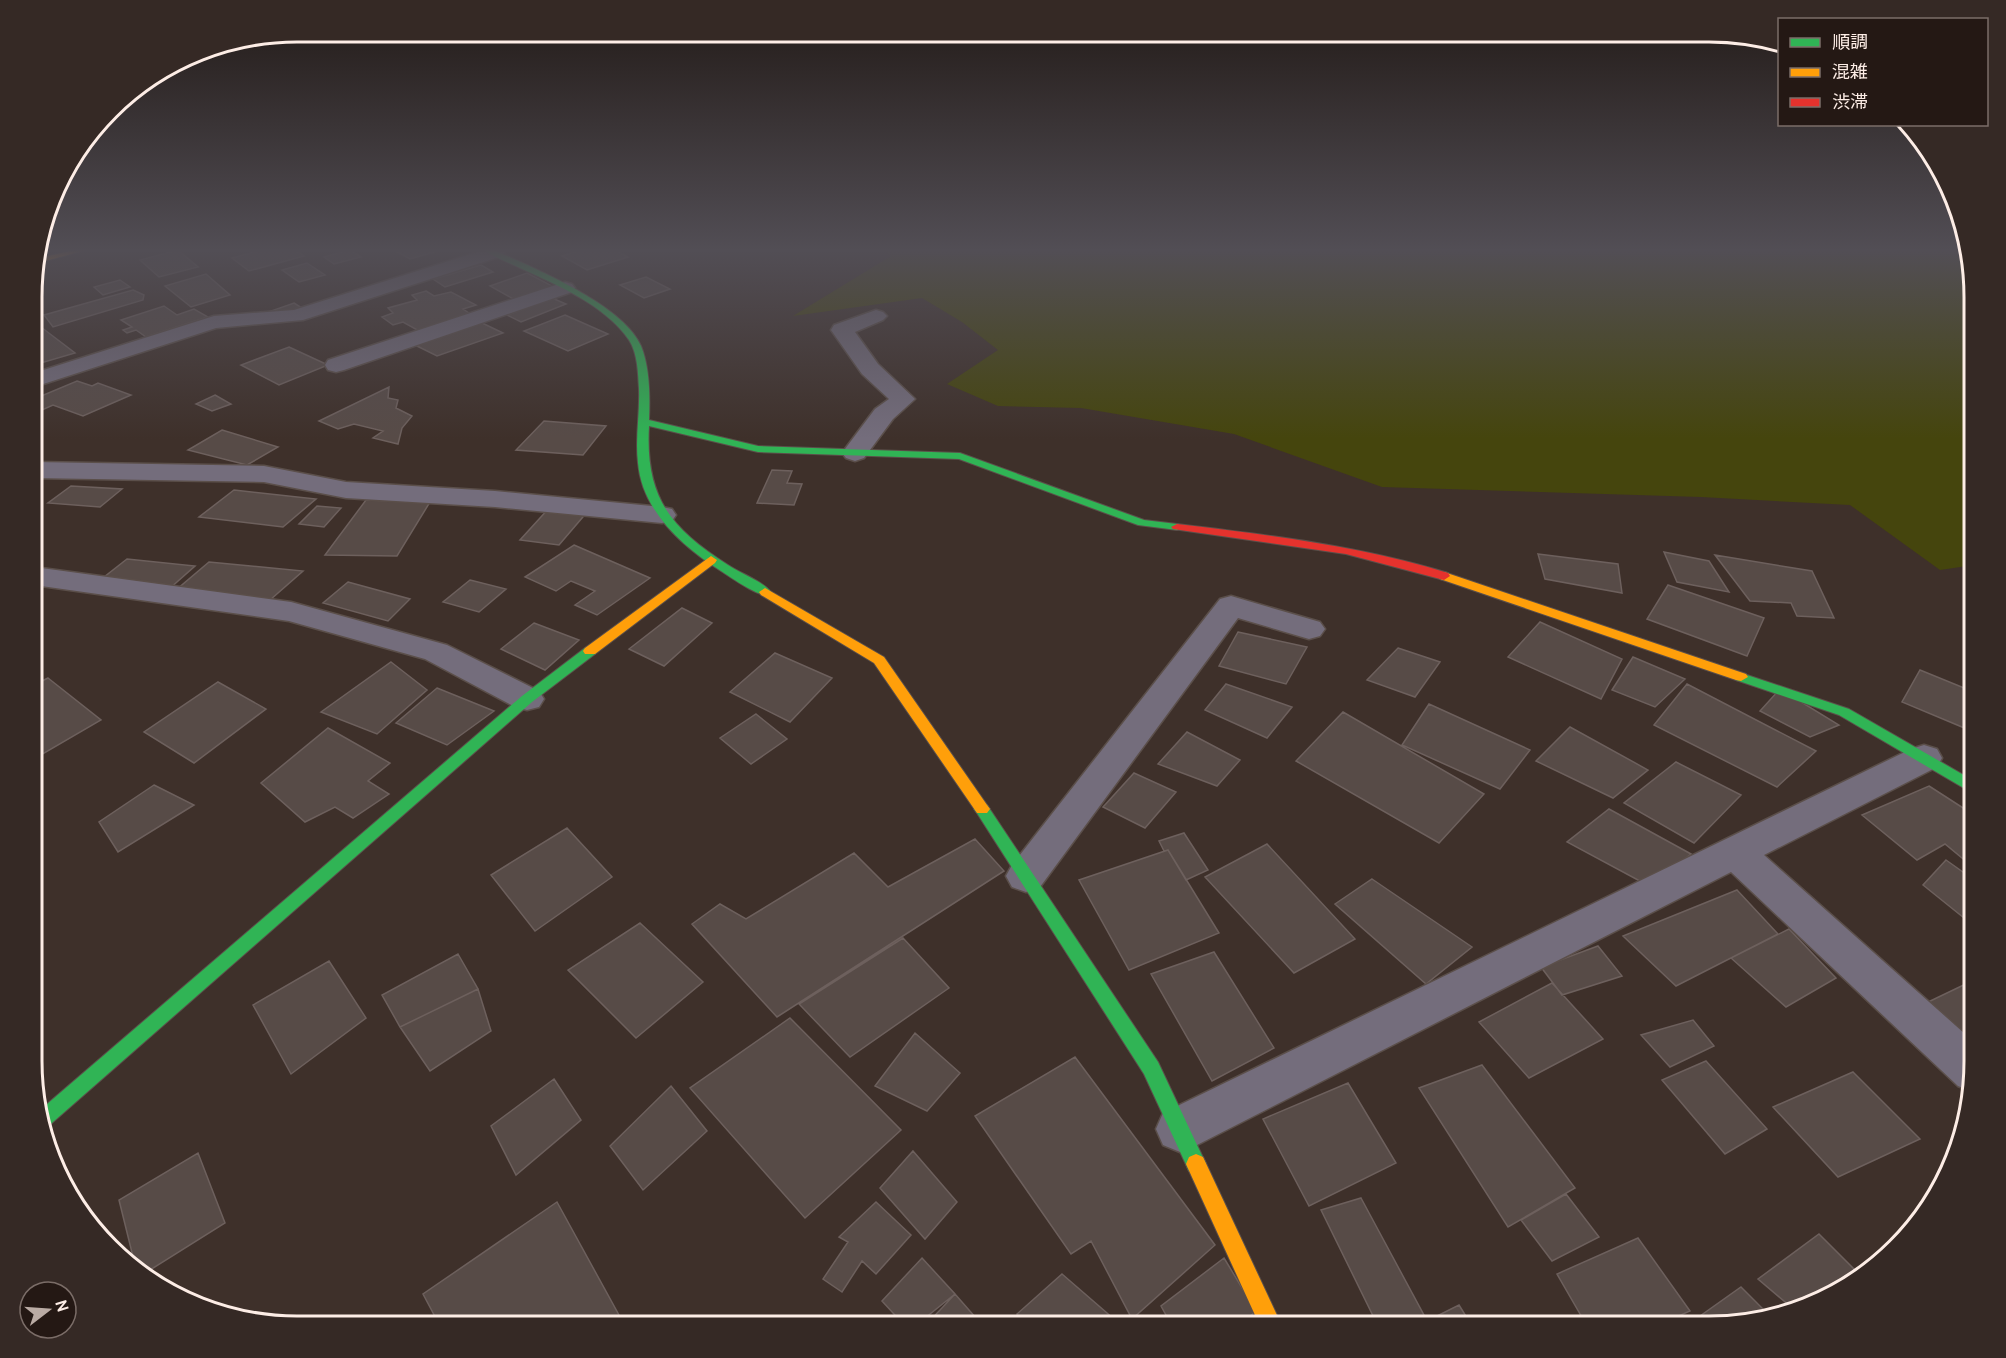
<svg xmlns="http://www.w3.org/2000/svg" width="2006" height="1358" font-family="Cabin,'Noto Sans JP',sans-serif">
	<rect width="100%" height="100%" fill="#3e302a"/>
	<path fill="#45450d" d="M 881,249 L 1966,249 L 1974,280 L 1974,565 L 1940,570 L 1850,505 L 1701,497 L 1382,487 L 1234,434 L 1081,408 L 998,406 L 947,384 L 998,350 L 962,322 L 922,298 L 793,316 L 891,256 Z"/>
	<path fill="#574b47" stroke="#6d605d" stroke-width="1.5" d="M 266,249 L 294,249 L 304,256 L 249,271 L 232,258 Z
		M 392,249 L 445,249 L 410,259 Z
		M 585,249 L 612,249 L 628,257 L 587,270 L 562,256 Z
		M 178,250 L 198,267 L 159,277 L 140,260 Z
		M 350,250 L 361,257 L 334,264 L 324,257 Z
		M 307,263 L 325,275 L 299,282 L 282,270 Z
		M 481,265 L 493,272 L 445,287 L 433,279 Z
		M 527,273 L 556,288 L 517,301 L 490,286 Z
		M 206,274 L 230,295 L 191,307 L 165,286 Z
		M 646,277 L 670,289 L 644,298 L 620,285 Z
		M 120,280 L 130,287 L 103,295 L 94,287 Z
		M 133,290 L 144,295 L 143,300 L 53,327 L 44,315 Z
		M 426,291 L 434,296 L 451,292 L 476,305 L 463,309 L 472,315 L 419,331 L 403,322 L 393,325 L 382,317 L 393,313 L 388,308 L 417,300 L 412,295 Z
		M 552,298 L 566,304 L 521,322 L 507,315 Z
		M 294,303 L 302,308 L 282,316 L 271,311 Z
		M 164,306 L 177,315 L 194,309 L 208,317 L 146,337 L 136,330 L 127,333 L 123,330 L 132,327 L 121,320 Z
		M 565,315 L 608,334 L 568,351 L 524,331 Z
		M 480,322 L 503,333 L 437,356 L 415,345 Z
		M 37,324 L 75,353 L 34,365 L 34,325 Z
		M 289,347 L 328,365 L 279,385 L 241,365 Z
		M 77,381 L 92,386 L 98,383 L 131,395 L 83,416 L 53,405 L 42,410 L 34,407 L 34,399 Z
		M 389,387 L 388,398 L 398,400 L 396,408 L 412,416 L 402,428 L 398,444 L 373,438 L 383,431 L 354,424 L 338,429 L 319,421 Z
		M 215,395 L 231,404 L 212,411 L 196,404 Z
		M 544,421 L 606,426 L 583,455 L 516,450 Z
		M 222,430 L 278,447 L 247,465 L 188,450 Z
		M 772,470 L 792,471 L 787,483 L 802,484 L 794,505 L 757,503 Z
		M 71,486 L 122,489 L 100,507 L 48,503 Z
		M 234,490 L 316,499 L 283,527 L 199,517 Z
		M 366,500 L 430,502 L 397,556 L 325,555 Z
		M 317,506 L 341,508 L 324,527 L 299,524 Z
		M 550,507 L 588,511 L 559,545 L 520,540 Z
		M 574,545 L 650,578 L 597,615 L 575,605 L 595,591 L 571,581 L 556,591 L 525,577 Z
		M 1664,552 L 1709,561 L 1729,592 L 1677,582 Z
		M 1538,554 L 1618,564 L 1622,593 L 1545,579 Z
		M 1715,555 L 1812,571 L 1834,618 L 1797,616 L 1791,603 L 1750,601 Z
		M 127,559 L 195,566 L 169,589 L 99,581 Z
		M 209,562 L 303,571 L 270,600 L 176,590 Z
		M 470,580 L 506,589 L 479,612 L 443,602 Z
		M 348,582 L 410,599 L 388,621 L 323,603 Z
		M 1668,585 L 1764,618 L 1747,656 L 1647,619 Z
		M 682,608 L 712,623 L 664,666 L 629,649 Z
		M 1540,622 L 1622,659 L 1601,699 L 1508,657 Z
		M 534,623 L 579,640 L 545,670 L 501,649 Z
		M 1238,632 L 1307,647 L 1286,684 L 1219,666 Z
		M 1398,648 L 1440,662 L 1415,697 L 1367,680 Z
		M 775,653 L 832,678 L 790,722 L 730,692 Z
		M 1633,657 L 1685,679 L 1655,707 L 1612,690 Z
		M 391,662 L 427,690 L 377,734 L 321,712 Z
		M 1920,670 L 1974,692 L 1974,732 L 1902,702 Z
		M 48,678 L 101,720 L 34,759 L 34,685 Z
		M 218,682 L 266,709 L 194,763 L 144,732 Z
		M 1226,684 L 1292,707 L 1267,738 L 1205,710 Z
		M 1687,684 L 1816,751 L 1777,787 L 1654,725 Z
		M 437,688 L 494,711 L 447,745 L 396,723 Z
		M 1780,689 L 1839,725 L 1810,737 L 1760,711 Z
		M 1429,704 L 1530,750 L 1500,789 L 1402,745 Z
		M 1343,712 L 1484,794 L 1439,843 L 1296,761 Z
		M 756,714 L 787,739 L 751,764 L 720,738 Z
		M 1570,727 L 1648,770 L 1613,798 L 1536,761 Z
		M 328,728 L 390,763 L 368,781 L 389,794 L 353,818 L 335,807 L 305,822 L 261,783 Z
		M 1187,732 L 1240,760 L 1217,786 L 1158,764 Z
		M 1676,762 L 1741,795 L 1694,843 L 1624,803 Z
		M 1134,773 L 1176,792 L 1145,828 L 1103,807 Z
		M 154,785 L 194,805 L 118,852 L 99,822 Z
		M 1929,786 L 1974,815 L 1974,868 L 1945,844 L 1917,860 L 1862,815 Z
		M 1609,809 L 1691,854 L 1651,887 L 1567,842 Z
		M 567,828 L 612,877 L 535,931 L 491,875 Z
		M 1184,833 L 1208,870 L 1186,880 L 1168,850 L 1164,851 L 1159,841 Z
		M 975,839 L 1004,871 L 777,1017 L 692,924 L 720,904 L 746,919 L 854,853 L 888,887 Z
		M 1267,844 L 1355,939 L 1294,973 L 1205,877 Z
		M 1168,850 L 1219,933 L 1129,970 L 1079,880 Z
		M 1946,860 L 1974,880 L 1974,926 L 1923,885 Z
		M 1372,879 L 1472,947 L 1426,984 L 1335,904 Z
		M 1737,890 L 1778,934 L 1676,986 L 1623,936 Z
		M 640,923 L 703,982 L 636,1038 L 568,970 Z
		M 1789,929 L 1836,978 L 1786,1007 L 1731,958 Z
		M 903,938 L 949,988 L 850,1057 L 799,1004 Z
		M 1598,946 L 1622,976 L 1562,995 L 1541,967 Z
		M 1214,952 L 1274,1048 L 1212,1081 L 1151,974 Z
		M 458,954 L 478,989 L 400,1027 L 382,995 Z
		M 329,961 L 366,1018 L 291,1074 L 253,1005 Z
		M 1974,980 L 1974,1048 L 1924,1004 Z
		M 1552,983 L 1603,1039 L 1529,1078 L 1479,1022 Z
		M 478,989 L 491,1031 L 430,1071 L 400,1027 Z
		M 790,1018 L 901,1130 L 805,1218 L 690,1088 Z
		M 1693,1020 L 1714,1046 L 1670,1067 L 1641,1035 Z
		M 915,1033 L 960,1073 L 927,1111 L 875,1086 Z
		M 1075,1057 L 1215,1245 L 1132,1319 L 1091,1241 L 1071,1254 L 975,1116 Z
		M 1706,1061 L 1767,1129 L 1725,1154 L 1662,1080 Z
		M 1482,1065 L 1575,1188 L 1508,1227 L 1419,1088 Z
		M 1853,1072 L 1920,1139 L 1838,1177 L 1773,1107 Z
		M 554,1079 L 581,1120 L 516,1175 L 491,1126 Z
		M 1348,1083 L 1396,1163 L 1309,1206 L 1263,1119 Z
		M 671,1086 L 707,1131 L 643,1190 L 610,1146 Z
		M 913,1151 L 957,1202 L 925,1239 L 880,1188 Z
		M 198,1153 L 225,1223 L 142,1275 L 137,1273 L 119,1200 Z
		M 1566,1194 L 1599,1237 L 1552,1261 L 1521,1220 Z
		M 1361,1198 L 1425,1317 L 1405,1326 L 1378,1326 L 1321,1210 Z
		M 557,1202 L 625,1326 L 440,1326 L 423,1294 Z
		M 876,1202 L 911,1235 L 876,1274 L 862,1261 L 842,1292 L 823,1279 L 848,1242 L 839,1237 Z
		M 1819,1234 L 1858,1273 L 1827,1299 L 1791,1307 L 1758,1279 Z
		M 1638,1238 L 1690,1311 L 1656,1326 L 1587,1326 L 1557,1274 Z
		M 922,1258 L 955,1294 L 915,1326 L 905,1326 L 882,1301 Z
		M 1224,1258 L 1256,1311 L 1239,1326 L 1172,1326 L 1161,1306 Z
		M 1062,1274 L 1122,1326 L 1027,1326 L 1017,1314 Z
		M 1741,1287 L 1767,1313 L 1710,1326 L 1686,1326 Z
		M 955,1294 L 983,1326 L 925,1326 Z
		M 1459,1305 L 1472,1326 L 1417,1326 Z
		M 1574,1318 L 1579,1326 L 1555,1326 Z"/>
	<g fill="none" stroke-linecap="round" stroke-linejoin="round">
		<g stroke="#5b4f4a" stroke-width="3">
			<path id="street" d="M 487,249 L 502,249 L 505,252 L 502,256 L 303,320 L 216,328 L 34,387 L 34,373 L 214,316 L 294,310 Z
				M 565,282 L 572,284 L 575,288 L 572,292 L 344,370 L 336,372 L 328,370 L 325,365 L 328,360 Z
				M 876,310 L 883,312 L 887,316 L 883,320 L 855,332 L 878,364 L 915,399 L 893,419 L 864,458 L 855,461 L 846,458 L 842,453 L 875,409 L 889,399 L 862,374 L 831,330 L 834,325 Z
				M 34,462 L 264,466 L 346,482 L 495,491 L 662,507 L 672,509 L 676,515 L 672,521 L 662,523 L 495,507 L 346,498 L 264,482 L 34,478 Z
				M 34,567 L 291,602 L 447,645 L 539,691 L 544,699 L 539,707 L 527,710 L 515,707 L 425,659 L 289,621 L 34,585 Z
				M 1231,596 L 1320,622 L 1325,629 L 1320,636 L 1309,639 L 1238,618 L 1040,887 L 1026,892 L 1012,887 L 1006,876 L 1012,865 L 1220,599 Z
				M 1924,745 L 1937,749 L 1942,758 L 1937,767 L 1764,855 L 1974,1042 L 1974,1078 L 1971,1091 L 1958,1086 L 1731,872 L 1197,1145 L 1180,1152 L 1163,1145 L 1156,1129 L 1163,1113 L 1911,749 Z"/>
		</g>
		<g stroke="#5b4f4a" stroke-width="2">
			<path id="fast" d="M 483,249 L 492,249 C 533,268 623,304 641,346 C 650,368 650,397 649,420 L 758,446 L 960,453 L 1144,520 L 1177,524 L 1183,527 L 1177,530 L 1138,525 L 959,459 L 758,452 L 649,426 C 645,497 670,528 728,565 C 741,574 761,580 771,592 L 769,595 C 758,597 732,578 721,571 C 683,547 642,511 638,463 C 635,438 640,414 639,389 C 638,374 638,354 629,340 C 605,305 557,285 520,268 C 508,262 493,257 483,249 Z
				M 590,647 L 595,648 L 597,651 L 595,654 L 532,702 L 45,1129 L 39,1111 L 522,696 L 585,648 Z
				M 1741,673 L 1849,709 L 1974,781 L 1974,794 L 1839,715 L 1736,680 L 1734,677 Z
				M 982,803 L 987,805 L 1158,1062 L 1206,1164 L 1203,1171 L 1196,1174 L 1189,1171 L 1144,1074 L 977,813 L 974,809 L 977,805 Z"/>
		</g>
		<g stroke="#5b4f4a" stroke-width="2">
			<path id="slow" d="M 79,249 L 90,249 L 34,264 L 35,259 Z
				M 711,556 L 717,560 L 715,563 L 595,654 L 585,654 L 583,651 L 585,648 Z
				M 1444,572 L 1746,674 L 1748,677 L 1741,681 L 1736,680 L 1440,579 L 1438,576 Z
				M 765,588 L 884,657 L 987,805 L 990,809 L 987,813 L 977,813 L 874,663 L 761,595 L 759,592 Z
				M 1196,1154 L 1203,1157 L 1282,1326 L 1260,1326 L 1186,1164 L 1189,1157 Z"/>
		</g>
		<g stroke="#5b4f4a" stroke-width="2">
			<path id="jam" d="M 1177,524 C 1269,535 1360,546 1448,573 L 1450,576 L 1444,580 L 1346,554 L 1173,529 L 1171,527 Z"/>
		</g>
		<use href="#street" fill="#746d7c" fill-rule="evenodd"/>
		<use href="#fast" fill="#30b455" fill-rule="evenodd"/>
		<use href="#slow" fill="#ff9f0a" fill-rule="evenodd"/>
		<use href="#jam" fill="#e5322d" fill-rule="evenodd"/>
	</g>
	<linearGradient id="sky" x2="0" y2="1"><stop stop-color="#221a17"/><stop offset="0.57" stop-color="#524e55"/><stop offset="1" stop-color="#524e55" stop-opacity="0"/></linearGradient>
	<rect width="2006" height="439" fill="url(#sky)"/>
	<path d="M0 0H2006V1358H0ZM297 42H1709A255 255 0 0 1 1964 297V1061A255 255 0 0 1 1709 1316H297A255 255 0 0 1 42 1061V297A255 255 0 0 1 297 42Z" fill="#352925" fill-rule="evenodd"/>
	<path fill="none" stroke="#fdede6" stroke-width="3" d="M297 42H1709A255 255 0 0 1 1964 297V1061A255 255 0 0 1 1709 1316H297A255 255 0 0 1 42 1061V297A255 255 0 0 1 297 42Z"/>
	<rect x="1778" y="18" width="210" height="108" fill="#241814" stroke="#7b6d68" stroke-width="1.5"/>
	<rect x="1790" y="38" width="30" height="9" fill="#30b455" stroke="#7b6d68" stroke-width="1.5"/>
	<text x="1832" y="48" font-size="18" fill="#fdede6">順調</text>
	<rect x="1790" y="68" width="30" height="9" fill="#ff9f0a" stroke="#7b6d68" stroke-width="1.5"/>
	<text x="1832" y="78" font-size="18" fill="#fdede6">混雑</text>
	<rect x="1790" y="98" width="30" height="9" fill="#e5322d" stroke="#7b6d68" stroke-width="1.5"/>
	<text x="1832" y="108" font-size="18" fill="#fdede6">渋滞</text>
	<g transform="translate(48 1310) rotate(73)"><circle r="28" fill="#241814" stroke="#7b6d68" stroke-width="1.5"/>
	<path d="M0-4.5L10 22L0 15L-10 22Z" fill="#baaba4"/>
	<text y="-9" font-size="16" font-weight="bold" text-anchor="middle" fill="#fdede6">N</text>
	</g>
</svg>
